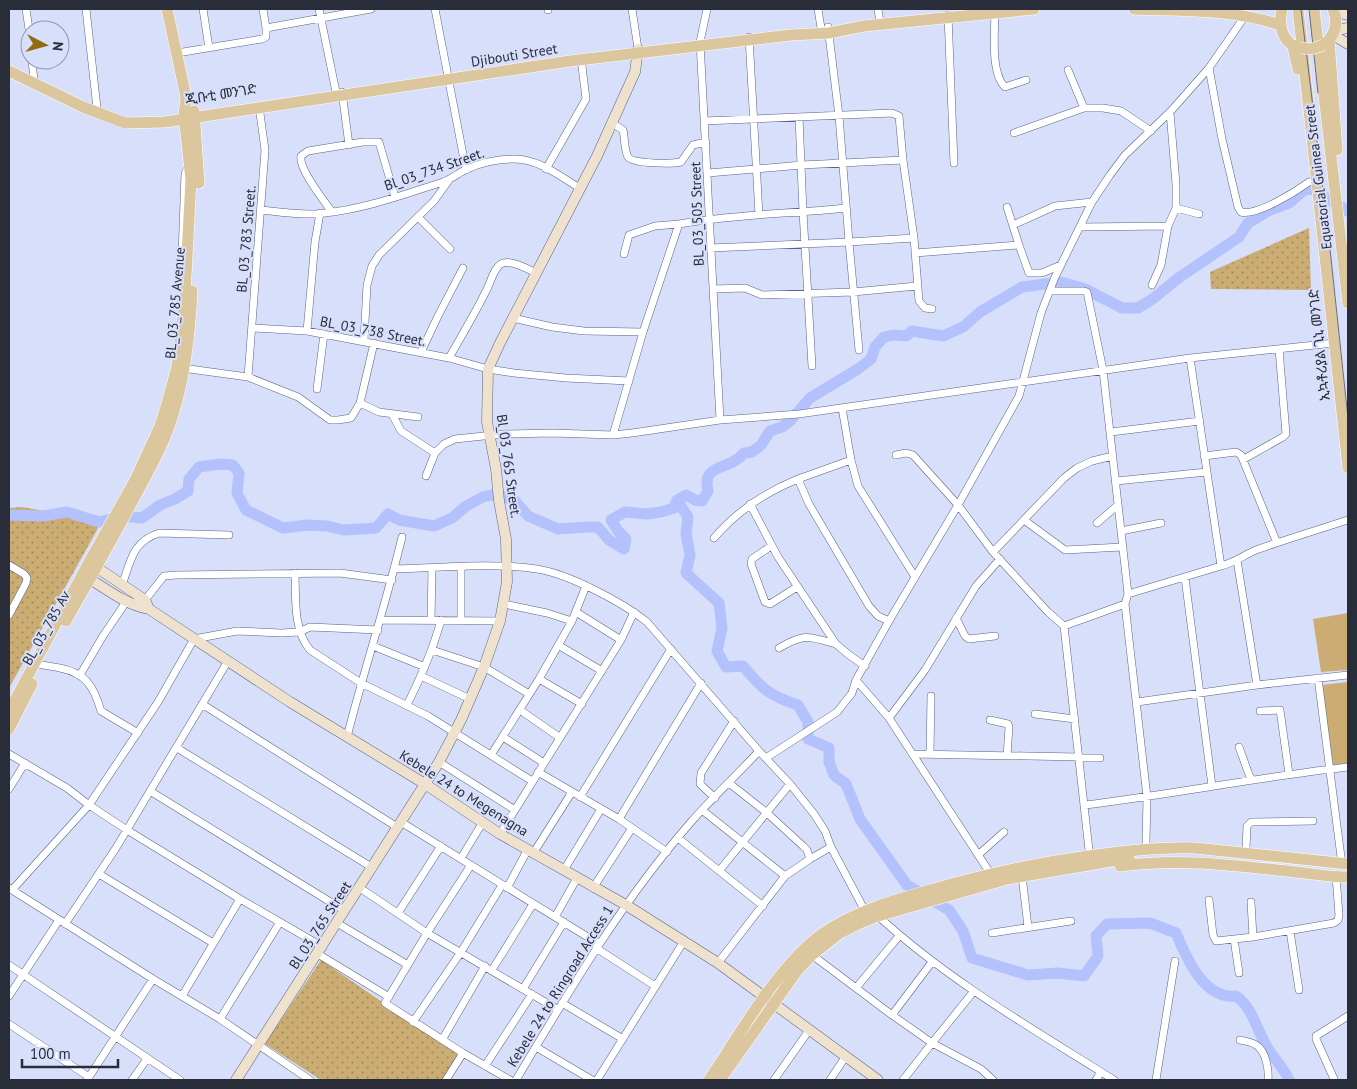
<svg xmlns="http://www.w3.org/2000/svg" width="1357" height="1089" font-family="'PT Sans','Noto Sans Ethiopic',sans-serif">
	<defs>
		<pattern id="park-dots" width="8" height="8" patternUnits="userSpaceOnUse" patternTransform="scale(1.25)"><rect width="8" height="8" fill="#cbac73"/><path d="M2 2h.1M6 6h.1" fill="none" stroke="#a58c5f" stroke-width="1.8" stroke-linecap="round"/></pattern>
	</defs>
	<rect width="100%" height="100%" fill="#d8dffb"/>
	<path fill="#cbac73" d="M 1348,613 L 1348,670 L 1321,672 L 1313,619 Z
		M 1348,682 L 1348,763 L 1332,765 L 1322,685 Z"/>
	<path fill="url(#park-dots)" d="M 1309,228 L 1311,290 L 1211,289 L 1210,272 Z
		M 22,507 L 50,512 L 70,512 L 98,524 L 97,530 L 9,688 L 9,508 Z
		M 321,960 L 461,1056 L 448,1080 L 321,1080 L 265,1044 Z"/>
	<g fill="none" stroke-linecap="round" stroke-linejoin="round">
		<path stroke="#b3c1fc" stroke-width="11" d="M 677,500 L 688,517 L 686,534 L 690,555 L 686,573 L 719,603 L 722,628 L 717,651 L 726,667 L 743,666 C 762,689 770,696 798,705 L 808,722 L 808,739 L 829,748 L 829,762 L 834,775 L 846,784 L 860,819 L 907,885 L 949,910 L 963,931 L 972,958 L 1028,975 L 1058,973 L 1084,976 L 1098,956 L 1096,936 L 1107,924 L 1150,923 L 1176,933 C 1186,957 1204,1000 1236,996 C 1252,1007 1257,1030 1267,1047 C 1274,1059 1284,1068 1289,1080
			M 9,515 L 42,516 L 67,512 L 99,522 L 123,516 L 142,518 L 160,505 L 175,499 L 188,491 L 189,479 L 199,467 L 220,464 L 233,465 L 239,473 L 237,493 L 246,510 L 283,528 L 308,525 L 327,526 L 344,530 L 376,528 L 388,514 L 399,520 L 434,526 L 452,518 L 466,506 L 483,497 L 496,494 L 515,501 L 528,516 L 558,529 L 589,527 L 598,527 L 609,540 L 624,549 L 626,539 L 618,531 L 611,520 L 625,512 L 646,514 L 661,512 L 674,508 L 677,500 L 686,495 L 695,500 L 702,501 L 708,491 C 701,462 731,471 744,453 L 752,452 L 761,445 L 770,431 L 782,427 L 790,421 L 810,398 L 858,369 L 871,359 L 875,347 L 884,337 L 893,335 L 906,336 L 912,331 L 943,336 L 963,327 L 980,312 L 1022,287 L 1061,282 L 1085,289 L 1122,308 L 1138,308 L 1154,298 L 1177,279 L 1239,237 L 1248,223 L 1270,210 L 1289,203 L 1303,191 L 1310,188 L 1348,211"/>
		<g stroke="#5b6281" stroke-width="8">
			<path id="street" d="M 26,9 L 30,36
				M 86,9 L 97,108
				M 203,9 L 209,48
				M 319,9 L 336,92
				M 435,9 L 466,170
				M 548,9 L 548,10
				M 632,9 L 638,49
				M 707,9 L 700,42 L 720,420
				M 818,9 L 821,28
				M 878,9 L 880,22
				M 995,10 C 995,30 990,73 1005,87 L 1026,80
				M 948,15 L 954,163
				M 266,28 L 371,9
				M 749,37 L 759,215
				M 177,53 L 262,39 L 266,37 L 266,28 L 263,9
				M 32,60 L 34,81
				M 1209,68 L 1222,139 L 1238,207 L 1241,212 C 1257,216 1295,192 1309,182
				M 1068,70 L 1084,108
				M 342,92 L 349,145
				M 799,117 L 803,212 L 812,366
				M 704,121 L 892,113 L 899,116 L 903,160 L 914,238 L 849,242 L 859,350
				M 612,123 L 623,130 C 625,138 624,150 628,157 C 633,164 673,164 681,162 L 693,145 L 706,142
				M 1014,133 L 1084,108 L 1103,108 L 1121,111 L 1151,131
				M 546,169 L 586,99 L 581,58
				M 708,173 L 802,165 L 903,160
				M 1176,208 L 1199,214
				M 261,210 C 282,212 304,216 325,213 C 365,209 405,194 443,182 C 452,179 458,173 467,169 C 481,163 499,159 515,159 C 539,159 561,177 581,189
				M 332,212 C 324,201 298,168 301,156 L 308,151 L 363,142 L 379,142 L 395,197
				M 418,217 L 450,249
				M 1013,225 L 1055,206 L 1092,202
				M 1081,227 L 1168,226
				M 914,238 L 919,301 L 925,308 L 932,309
				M 1019,245 L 1029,273 L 1042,273 L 1061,265
				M 710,248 L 849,242 L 839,116 L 828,27
				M 915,253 L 1019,245 L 1007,207
				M 624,254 L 629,235 L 655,226 L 679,224
				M 182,255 L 185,174 L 188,167
				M 1152,285 L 1161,265 L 1168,226 L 1176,208 L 1176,184 L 1170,112
				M 713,289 L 745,288 L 762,295 L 853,292 L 917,286
				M 1050,291 L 1084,291 L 1087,292 L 1103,370 L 1128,594 L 1125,604 L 1147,797 L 1146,843
				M 513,318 L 552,327 L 584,331 L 643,332
				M 252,328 L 307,331 L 449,358 L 488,369 L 514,373 L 566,378 L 629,381
				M 307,331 L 315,242 L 320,213
				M 364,341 L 367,285 L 372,266 L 379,255 L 434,201 L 449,180
				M 421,352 L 438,316 L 463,268
				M 449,358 C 462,335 476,312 487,289 C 491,282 494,266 503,263 C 512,260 528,269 536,273
				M 182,368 L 248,377 L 298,397 L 330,420 L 338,420 L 351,418 L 360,403 L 374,343
				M 248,377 L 265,150 L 259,106
				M 317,389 L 324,334
				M 360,403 L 379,412 L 418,417
				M 842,408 L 851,460 L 858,486 L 915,577
				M 392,414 L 401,431 L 435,453
				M 1111,432 L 1200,421
				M 613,435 L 643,332 L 679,224 C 734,214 791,214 846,208
				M 896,455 L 906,453 L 913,455 L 958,505 L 993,552 L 1048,612 L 1064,626 L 1089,850
				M 1204,456 L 1236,452 L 1241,455 L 1277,543
				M 1244,459 L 1283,437 L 1286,434 L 1279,349
				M 426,476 L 435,453 L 444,444 L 455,439 L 503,434 L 553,433 L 613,435 L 632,433 L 720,420 L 799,414 L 1190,358 L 1334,343
				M 798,479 L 851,460
				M 1116,481 L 1207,472
				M 750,504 L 778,557 L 836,644 L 849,655 L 865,666
				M 1024,520 L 1065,550 L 1122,547
				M 1097,523 L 1118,505
				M 1121,531 L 1161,523
				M 714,538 C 737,511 766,492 798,479 L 809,504 L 869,606 L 878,616 L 889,621
				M 771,546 L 752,559 L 751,564 L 765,602 L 770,604 L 797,587
				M 993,552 L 1064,478 L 1077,468 L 1092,461 L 1113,456
				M 1237,560 L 1257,685
				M 9,565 L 24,574 L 27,578 L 26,583 L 9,615
				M 1221,566 C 1234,563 1244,555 1256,550 C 1287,539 1317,530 1348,520
				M 394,569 C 440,568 491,562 537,569 C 569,574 622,602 647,622 L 759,751 L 790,784 L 814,814 L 825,831 L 831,847 L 865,911
				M 295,573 C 296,598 293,630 310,650 L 361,683 L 428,716 L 532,781
				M 1185,578 L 1212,786
				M 122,585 C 131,561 132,542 159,533 L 229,535
				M 1128,594 L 1221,566 L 1190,358
				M 145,600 L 164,576 L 177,575 L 340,573 L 392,580
				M 504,604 L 547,613 L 572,621
				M 576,612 L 621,640
				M 956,618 L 965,636 L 969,639 L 995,636
				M 381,620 L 500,621
				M 431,620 L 432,568
				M 461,621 L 461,567
				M 1064,626 L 1125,604
				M 558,645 L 602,671
				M 373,646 L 425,667
				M 779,648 C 805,633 808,636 836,644
				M 432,650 L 484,667 L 529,694
				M 36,663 C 44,666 51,666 60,668 C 86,673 94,687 101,711 L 138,733
				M 80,675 L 103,636 L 126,602
				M 421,676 L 470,699
				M 1318,678 L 1341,857
				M 856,680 L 889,718 L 990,873
				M 1137,702 L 1257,685 L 1348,675
				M 202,704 L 397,827
				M 582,704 L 539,679 L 572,621 L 586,586
				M 407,705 C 421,677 433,650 441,620
				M 520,710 L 559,737
				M 1260,711 L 1280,710 L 1289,774
				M 1035,714 L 1075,719
				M 889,718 L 925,670 L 976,586 L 1000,559
				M 990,720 L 1008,724 L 1009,727 L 1007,756
				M 347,737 C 364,670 386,604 402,537
				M 503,737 L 544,763
				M 1239,747 L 1251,780
				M 177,748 L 373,868
				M 9,754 L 67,788 L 89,805 L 127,830 L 240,899 L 323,947
				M 913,754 L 1079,757
				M 930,754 L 931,696
				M 491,755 L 539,679
				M 766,758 L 837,712 L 852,693 L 856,680 L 889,621 L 958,505 L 1019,396 L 1041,313 L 1055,277 L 1092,202 L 1110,175 L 1125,155 L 1170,112 L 1209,68 L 1245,16
				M 1079,758 L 1100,758
				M 439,762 L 515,810
				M 538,772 L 619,819 L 667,852
				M 729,783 L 767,813 L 803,846 L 807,850 L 810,859
				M 9,789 L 25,763
				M 150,791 L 345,911
				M 580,797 L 671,649
				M 715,798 L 700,784 L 701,773 L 734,721
				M 1085,805 C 1173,794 1260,777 1348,767
				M 702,810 L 785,876
				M 619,819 L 701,683
				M 401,822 L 599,944
				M 500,834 L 621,640 L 634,612
				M 678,838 L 763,906
				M 1246,848 L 1247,826 L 1251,822 L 1313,821
				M 534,852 L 572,792
				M 978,855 L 1004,832
				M 461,858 L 483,822
				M 471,865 L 427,933 L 385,1003 L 463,1053 L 510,1080
				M 564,870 L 601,809
				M 719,871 L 790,784
				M 99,874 L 213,943
				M 1022,876 L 1028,927
				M 9,888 L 153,979 L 220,1019 L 310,1080
				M 360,888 L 427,933 L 557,1009
				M 507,888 L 528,849
				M 593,888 L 632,828
				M 12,890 L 89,805 L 158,702 L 194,639 L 237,631 L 281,633 L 299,632 L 310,627 L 378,630
				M 1209,900 L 1213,935 L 1216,941 L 1253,937 L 1334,923 L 1338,920 L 1339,915 L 1336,876
				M 1251,902 L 1253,937
				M 398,913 L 441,846
				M 878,916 C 949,981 1033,1029 1114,1080
				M 555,917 L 577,878
				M 337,923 L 408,965
				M 65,924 L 116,848 L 228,661
				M 1290,931 L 1299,990
				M 992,933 L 1071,921
				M 1234,939 L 1239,973
				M 596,948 L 655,986
				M 318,954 L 389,997
				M 812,955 L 892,1015 L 932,1043 L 974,991
				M 718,963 L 785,876 L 810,859 L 831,847
				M 9,965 L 180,1080
				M 492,970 L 533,904
				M 856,988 L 899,936
				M 523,989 L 564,922
				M 9,996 L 59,920
				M 182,996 L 240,899
				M 562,1003 L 623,1039
				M 892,1015 L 932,962
				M 220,1019 L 280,922
				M 413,1022 L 461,952 L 502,885
				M 9,1024 L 89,1077
				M 442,1040 L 485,966
				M 1240,1040 C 1245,1041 1252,1042 1256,1045 C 1266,1051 1269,1070 1268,1080
				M 536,1047 L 592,1080
				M 485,1066 L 532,994
				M 1334,1079 L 1316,1039 L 1316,1036 L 1348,1016
				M 87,1080 L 153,979
				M 132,1080 L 147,1059
				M 446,1080 L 463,1053
				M 516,1080 C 569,991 622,901 691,822 C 712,798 737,775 759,751
				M 597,1080 L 684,941
				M 774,1080 L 810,1029
				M 830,1080 L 846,1056
				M 903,1080 L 932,1043 L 981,1069 L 993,1080
				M 1096,1080 L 1101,1072
				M 1156,1080 L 1175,961"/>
		</g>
		<g stroke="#5b6281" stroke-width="11">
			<path id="secondary" d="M 1335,12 L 1348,15
				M 1336,30 L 1348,28
				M 1333,35 L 1348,44
				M 96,567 L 145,600 L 149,609
				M 90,579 C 109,591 127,605 149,609 L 290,702 L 425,784 L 500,834 L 626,905 L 718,963 L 878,1080
				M 236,1080 L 439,762 L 461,720 L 484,667 L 500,621 L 507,582 L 506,539 L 499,501 L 496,469 L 487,422 L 488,369 L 500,343 L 597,156 L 635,72 L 638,49"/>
		</g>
		<g stroke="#fff" stroke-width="12">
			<path id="primary" d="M 1134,9 C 1183,11 1233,9 1280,25
				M 1282,9 C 1278,25 1282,44 1300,48
				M 1298,9 L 1348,468
				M 1314,9 L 1348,303
				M 1329,40 L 1337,150
				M 1324,45 C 1335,35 1339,23 1333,9
				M 1293,47 L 1298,69
				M 9,71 L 83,107 L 125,123 L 165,122 L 570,61 L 791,35 L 829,33 L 864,26 L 1034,9
				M 194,111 L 199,183
				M 66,621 C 90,578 115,535 138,491 C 152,465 166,440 174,411 C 186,372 190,332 192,291
				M 9,711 L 89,562 L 134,482 L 160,426 L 166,407 L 177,367 L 185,295 L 191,180 L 184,115 L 186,97 L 167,9
				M 9,729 L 32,684
				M 1120,866 C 1176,858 1231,865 1287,871 C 1307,873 1328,877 1348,877
				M 709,1080 C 739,1035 778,966 822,934 C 855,911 895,900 934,889 C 990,873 1046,861 1104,854 C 1134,850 1164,847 1195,848 L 1348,864
				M 720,1080 L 797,971 L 812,955 L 840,933 L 858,924 L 878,916 L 1007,879 L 1129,858"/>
		</g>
		<use href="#street" stroke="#fff" stroke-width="7"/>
		<use href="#secondary" stroke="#eee2ce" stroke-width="10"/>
		<use href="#primary" stroke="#dcc69d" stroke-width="11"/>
		<path stroke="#656a7c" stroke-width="1" d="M 1301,9 L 1328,230 L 1348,418
			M 1309,9 L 1318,93"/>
		<g stroke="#fff" stroke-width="12" stroke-linecap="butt">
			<path id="primary-bridge" d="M 1300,48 L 1312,49 L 1323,45"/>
		</g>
		<use href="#primary-bridge" stroke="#dcc69d" stroke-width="11"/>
	</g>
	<g text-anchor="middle" stroke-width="4" stroke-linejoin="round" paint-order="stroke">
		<g font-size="14" fill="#292c39" stroke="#d8dffb">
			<text transform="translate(514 55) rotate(-9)" y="5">Djibouti Street</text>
			<text transform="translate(221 94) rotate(-9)" y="5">ጂቡቲ መንገድ</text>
			<text transform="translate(434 169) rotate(-19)" y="5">Bl_03_734 Street.</text>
			<text transform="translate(1318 177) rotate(-97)" y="5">Equatorial Guinea Street</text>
			<text transform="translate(697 214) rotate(-92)" y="5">BL_03_505 Street</text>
			<text transform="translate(246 239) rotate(-85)" y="5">BL_03_783 Street.</text>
			<text transform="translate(175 303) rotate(-85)" y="5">BL_03_785 Avenue</text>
			<text transform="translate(373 331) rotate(11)" y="5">BL_03_738 Street.</text>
			<text transform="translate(1319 345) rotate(-96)" y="5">ኢኳቶሪያል ጊኒ መንገድ</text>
			<text transform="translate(509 466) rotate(82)" y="5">Bl_03_765 Street.</text>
			<text transform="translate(46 628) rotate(-61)" y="5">BL_03_785 Av</text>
			<text transform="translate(464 793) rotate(32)" y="5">Kebele 24 to Megenagna</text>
			<text transform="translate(320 925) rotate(-57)" y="5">Bl_03_765 Street</text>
			<text transform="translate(560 986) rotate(-58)" y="5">Kebele 24 to Ringroad Access 1</text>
		</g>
	</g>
	<rect width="1357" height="1089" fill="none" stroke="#292c39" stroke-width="20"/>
	<g transform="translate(45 45) rotate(96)"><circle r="24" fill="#d8dffb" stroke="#9297ad"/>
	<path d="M0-4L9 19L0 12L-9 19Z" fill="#916a12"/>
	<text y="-8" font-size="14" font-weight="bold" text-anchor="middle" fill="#292c39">N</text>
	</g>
	<path d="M22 1059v8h96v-8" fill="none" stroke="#292c39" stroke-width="2.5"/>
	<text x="30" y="1059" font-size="15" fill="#292c39" stroke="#d8dffb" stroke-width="4" paint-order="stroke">100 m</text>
</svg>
